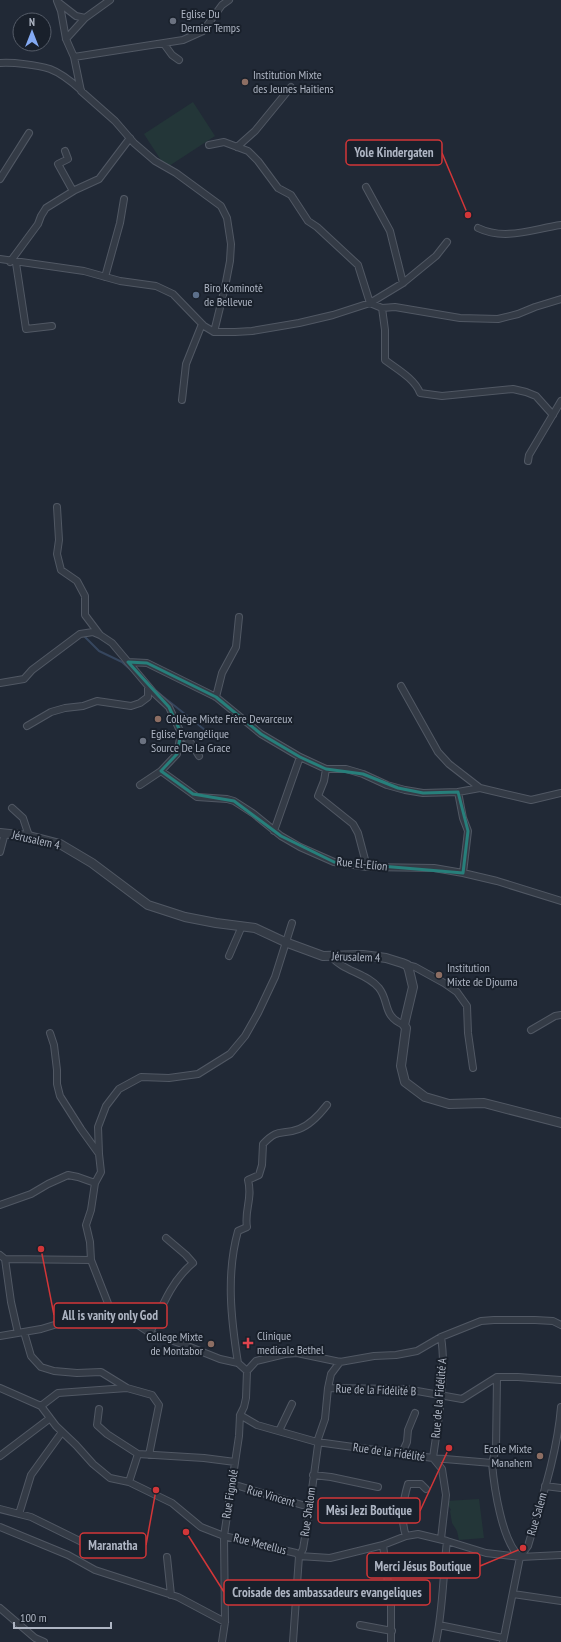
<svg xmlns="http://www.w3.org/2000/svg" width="561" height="1642" font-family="'PT Sans Narrow',sans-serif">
	<rect width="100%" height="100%" fill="#212936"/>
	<path fill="#233638" d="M 193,102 L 215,136 L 166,168 L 144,134 Z
		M 479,1499 L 484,1538 L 459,1540 L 457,1531 L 452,1523 L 450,1511 L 451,1510 L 446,1501 Z"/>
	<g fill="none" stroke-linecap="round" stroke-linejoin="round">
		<path stroke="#36465e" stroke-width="2" d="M 84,636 L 99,651 L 122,662 L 132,671
			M 156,691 L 215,738"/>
		<g stroke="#515864" stroke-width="8">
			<path id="minor" d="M 57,1 L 61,11 L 66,39 L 74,57 L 81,91 L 115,121 L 134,143 L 155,161 L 176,173 L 221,206 L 227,218 L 231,244 L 230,261 L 225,287 L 214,332
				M 58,2 L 76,16 L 85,18 L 110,0
				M 66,39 L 85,18
				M 164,44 L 172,55 L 179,60
				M 74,57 L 183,40 L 203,31 L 222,5 L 229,0
				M 0,63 C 13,62 37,65 50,69 C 61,73 72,82 81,90
				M 209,145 L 224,142 L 248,151 L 258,161 L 278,188 L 291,195 L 308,221 L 317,227 L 358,265 L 370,303 L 382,308 L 395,307 L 460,318 L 498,319 L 518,314 L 535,307 L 561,299
				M 237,147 L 255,131 L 291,87
				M 65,151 L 68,159 L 58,164 L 73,191
				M 0,179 L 29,133
				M 366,187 L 390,231 L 403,283
				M 478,228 C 505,241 533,229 561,225
				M 0,259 L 84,271 L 120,281 L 156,286 L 173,294 L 204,326 L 214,332 L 235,332 L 252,331 L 299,323 L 333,315 L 370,303 L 403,283 L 436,256 L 447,242
				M 10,262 L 38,224 L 41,216 L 46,208 L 75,190 L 99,179 L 130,138
				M 16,263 L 26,329 L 52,326
				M 105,277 L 120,223 L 124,199
				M 382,308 L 385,330 L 385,360 C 397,369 415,379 420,393 L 442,396 L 513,389 L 526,392 L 536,396 L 553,415
				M 182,400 L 186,364 L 202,324
				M 528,461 L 529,455 L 561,401
				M 57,507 L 59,540 L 57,554 L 61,570 L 77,581 L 85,596 L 85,615 L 100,635
				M 128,662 L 147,663 L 216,697 L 261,734 L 300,757 L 326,769 L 346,769 L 363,774 L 387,785 L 405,790 L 423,793 L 458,792 L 480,788 L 531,800 L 561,793
				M 0,683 L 24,679 L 32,670 L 80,634 L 93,632 L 100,635 L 112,643 L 154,693 L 169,707 L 181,733 L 177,754 L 161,771 L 140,785
				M 401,686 L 438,752 L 449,764 L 480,788
				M 216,697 L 222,673 L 236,647 L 239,617
				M 27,726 L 51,712 L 65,708 L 83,706 L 97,701 L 131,706 L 140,703 L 148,697 L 148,688
				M 181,733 L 191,743 L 199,756
				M 326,769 L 324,781 L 318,796 L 353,824 L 358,833 L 367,867
				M 161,771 L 197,797 L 227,799 L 234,801 L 254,814 L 281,836 L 300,847 L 334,862 L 367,867 L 434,868 L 463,873 L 497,881 L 561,901
				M 458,792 L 463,818 L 468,831 L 463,873
				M 12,808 L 23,818 L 29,836
				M 274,831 L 300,757
				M 0,852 L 5,833
				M 229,956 L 242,926
				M 331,956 C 342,971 367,973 379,988 C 390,1002 382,1016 404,1025
				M 407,965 L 415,967 L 444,983 L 457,992 L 467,1006 L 468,1033 L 473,1068
				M 531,1030 L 555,1016 L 561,1015
				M 50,1033 L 54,1045 L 57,1070 L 57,1084 L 60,1096 L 81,1129 L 99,1154 L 101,1172 L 95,1183 L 91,1210 L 86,1225 L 90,1242 L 91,1260 L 109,1306 L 150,1333 L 185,1345 L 220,1359 L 238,1363 L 247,1371
				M 99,1154 L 98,1127 L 106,1106 L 119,1089 L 141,1077 L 169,1078 L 198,1074 L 230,1054 L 245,1036 L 258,1013 L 275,977 L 292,923
				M 0,1205 L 31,1194 L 48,1184 L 68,1175 L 78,1177 L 95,1183
				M 0,1255 L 5,1259 L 91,1260
				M 5,1259 L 11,1302 L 18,1333
				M 24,1332 L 31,1356 L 41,1367 L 54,1371 L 77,1373 L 101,1372 L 127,1388 L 152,1395 L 159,1405 L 149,1455
				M 150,1333 C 161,1309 171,1281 193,1263 L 186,1255 L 166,1238
				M 0,1336 L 41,1329 L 84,1316 L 109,1306
				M 238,1363 C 231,1319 226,1274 238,1231 L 247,1227 C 244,1210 253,1199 248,1180 L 259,1175 L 262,1165 L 263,1144 C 279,1127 281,1136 299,1129 C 310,1125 320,1114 327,1105
				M 247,1371 L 256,1361 L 285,1354 L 297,1353 L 340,1362 L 374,1356 L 396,1355 L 417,1351 L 441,1337 L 481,1321 L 494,1320 L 535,1320 L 553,1321 L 561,1325
				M 0,1388 L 41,1406 L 56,1426 L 76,1445 L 93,1464 L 110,1478 L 129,1482 L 172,1503 L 201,1527 L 224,1536 L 296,1553 L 299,1556 L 330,1558 L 383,1545 L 406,1536 L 418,1534 L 447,1541 L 486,1553 L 520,1557 L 561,1555
				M 328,1388 L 406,1389 L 462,1399 L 497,1377 L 518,1377 L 561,1380
				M 41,1406 L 58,1393 L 127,1388
				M 99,1409 L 97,1425 L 107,1434 L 138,1454
				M 240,1415 L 257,1425 L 317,1442 L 433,1458 L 492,1463 C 494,1487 502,1542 520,1557
				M 279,1431 L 292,1404
				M 402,1453 L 407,1442 L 408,1430 L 415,1413
				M 0,1456 L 49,1419
				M 492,1463 L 496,1448 L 497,1377
				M 313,1475 L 331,1477 L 378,1487
				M 129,1482 L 138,1454 L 204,1458 L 235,1462
				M 232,1484 L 309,1507
				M 545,1486 L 561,1488
				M 0,1509 L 31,1517 L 94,1548
				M 19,1514 L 31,1475 L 62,1432
				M 0,1527 L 68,1555 L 95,1570 L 178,1597 L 225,1622
				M 406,1536 C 400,1518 403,1501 408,1484 L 421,1484 L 426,1489
				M 441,1539 L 446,1495 L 442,1469 L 433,1458 C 438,1421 447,1374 441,1337
				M 383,1545 L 391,1606 L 391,1642
				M 167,1557 L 171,1595
				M 513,1594 L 561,1601
				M 0,1608 L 35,1638 L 44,1642
				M 360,1625 L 392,1631
				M 439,1625 L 503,1638
				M 222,1642 L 225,1622 L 224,1536 L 239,1436 L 240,1415 L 244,1407 L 246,1398 L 247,1371
				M 293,1642 L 299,1556 L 303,1549 L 308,1519 L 318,1445 L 317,1442 L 325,1419 L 328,1388 L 331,1374 L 340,1362
				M 436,1642 C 443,1609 443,1575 447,1541
				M 503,1642 L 520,1557 L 528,1546 C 541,1501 557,1455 561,1407"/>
		</g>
		<g stroke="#515864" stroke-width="10">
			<path id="tertiary" d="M 0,833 L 29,836 L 60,844 L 92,863 L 148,905 L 185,917 L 216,923 L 255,928 L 285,942 L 323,956 L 363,955 L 386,958 L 402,963 L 407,965 L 409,970 L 413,987 L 404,1025 L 406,1028 L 401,1066 L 405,1082 L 425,1097 L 449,1104 L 484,1103 L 561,1123"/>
		</g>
		<use href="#minor" stroke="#343b46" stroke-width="6"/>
		<use href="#tertiary" stroke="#343b46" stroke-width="8"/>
	</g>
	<path fill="none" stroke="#277f7b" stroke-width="3" stroke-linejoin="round" d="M 128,662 L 147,663 L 216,697 L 261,734 L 300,757 L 326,769 L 363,774 L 398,788 L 423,793 L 458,792 L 468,831 L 463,873 L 334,862 L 281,836 L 234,801 L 193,794 L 161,771 L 177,754 L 181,733 L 169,707 Z"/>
	<g fill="#6b7280" stroke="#19202b" stroke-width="1.5">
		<circle cx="173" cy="21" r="4"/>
		<circle cx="143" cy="741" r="4"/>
	</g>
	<g fill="#8d6e63" stroke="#19202b" stroke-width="1.5">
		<circle cx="245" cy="82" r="4"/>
		<circle cx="158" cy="719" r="4"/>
		<circle cx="439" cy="975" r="4"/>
		<circle cx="211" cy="1344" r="4"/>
		<circle cx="540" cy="1456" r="4"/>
	</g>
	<circle fill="#5c6f8a" stroke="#19202b" stroke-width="1.5" cx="196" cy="295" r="4"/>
	<path fill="#e0444e" stroke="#19202b" stroke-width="1.5" d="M246 1337h4v4h4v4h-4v4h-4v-4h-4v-4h4z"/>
	<g text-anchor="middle" stroke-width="4" stroke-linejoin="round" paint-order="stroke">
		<g font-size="12" fill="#aeb5c3" stroke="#19202b" text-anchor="start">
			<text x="181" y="18">Eglise Du<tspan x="181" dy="14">Dernier Temps</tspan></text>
			<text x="253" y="79">Institution Mixte<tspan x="253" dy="14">des Jeunes Haitiens</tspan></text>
			<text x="204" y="292">Biro Kominotè<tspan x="204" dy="14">de Bellevue</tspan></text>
			<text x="166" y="723">Collège Mixte Frère Devarceux</text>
			<text x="151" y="738">Eglise Evangélique<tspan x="151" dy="14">Source De La Grace</tspan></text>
			<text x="447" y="972">Institution<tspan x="447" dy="14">Mixte de Djouma</tspan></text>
			<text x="257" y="1340">Clinique<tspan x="257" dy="14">medicale Bethel</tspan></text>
			<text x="203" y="1341" text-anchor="end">College Mixte<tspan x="203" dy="14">de Montabor</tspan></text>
			<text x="532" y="1453" text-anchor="end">Ecole Mixte<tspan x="532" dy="14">Manahem</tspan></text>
		</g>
		<g font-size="12" fill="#aeb5c3" stroke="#19202b">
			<text transform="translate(36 840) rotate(13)" y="4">Jérusalem 4</text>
			<text transform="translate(362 864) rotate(6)" y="4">Rue El-Elion</text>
			<text transform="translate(356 957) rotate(2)" y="4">Jérusalem 4</text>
			<text transform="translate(376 1390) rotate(2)" y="4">Rue de la Fidélité B</text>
			<text transform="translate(439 1398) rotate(-85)" y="4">Rue de la Fidélité A</text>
			<text transform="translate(389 1452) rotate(8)" y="4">Rue de la Fidélité</text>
			<text transform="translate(230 1494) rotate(-81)" y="4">Rue Fignolé</text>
			<text transform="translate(271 1496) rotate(16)" y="4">Rue Vincent</text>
			<text transform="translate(308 1512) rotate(-82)" y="4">Rue Shalom</text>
			<text transform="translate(537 1514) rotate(-74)" y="4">Rue Salem</text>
			<text transform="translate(260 1544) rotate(14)" y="4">Rue Metellus</text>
		</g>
	</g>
	<path fill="none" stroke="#d23638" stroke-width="1.5" d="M468 215L442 153M41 1249L54 1315M449 1448L420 1511M156 1490L146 1545M523 1548L480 1566M186 1532L224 1592"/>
	<g fill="#d23638" stroke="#19202b" stroke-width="1.5">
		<circle cx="468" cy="215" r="4"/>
		<circle cx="41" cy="1249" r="4"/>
		<circle cx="449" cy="1448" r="4"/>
		<circle cx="156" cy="1490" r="4"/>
		<circle cx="523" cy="1548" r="4"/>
		<circle cx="186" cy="1532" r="4"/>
	</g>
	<g fill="#19202b" stroke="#d23638" stroke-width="1.5">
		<rect x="346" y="140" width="96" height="25" rx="4"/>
		<rect x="54" y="1303" width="113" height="25" rx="4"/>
		<rect x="318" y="1498" width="102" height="25" rx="4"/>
		<rect x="80" y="1533" width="66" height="25" rx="4"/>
		<rect x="367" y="1553" width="113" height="25" rx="4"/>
		<rect x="224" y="1580" width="206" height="25" rx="4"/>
	</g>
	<g font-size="13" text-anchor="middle" font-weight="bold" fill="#aeb5c3">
		<text x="394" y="157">Yole Kindergaten</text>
		<text x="110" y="1320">All is vanity only God</text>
		<text x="369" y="1515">Mèsi Jezi Boutique</text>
		<text x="113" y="1550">Maranatha</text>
		<text x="423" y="1571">Merci Jésus Boutique</text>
		<text x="327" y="1597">Croisade des ambassadeurs evangeliques</text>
	</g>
	<g transform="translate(32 32)"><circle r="19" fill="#19202b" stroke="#555c68"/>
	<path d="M0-3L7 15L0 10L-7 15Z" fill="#84aaf3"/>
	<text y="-6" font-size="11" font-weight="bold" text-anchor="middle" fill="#aeb5c3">N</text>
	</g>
	<path d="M14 1622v6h97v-6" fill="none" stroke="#aeb5c3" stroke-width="2"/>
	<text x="20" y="1622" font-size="12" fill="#aeb5c3" stroke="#19202b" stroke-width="3" paint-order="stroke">100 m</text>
</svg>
